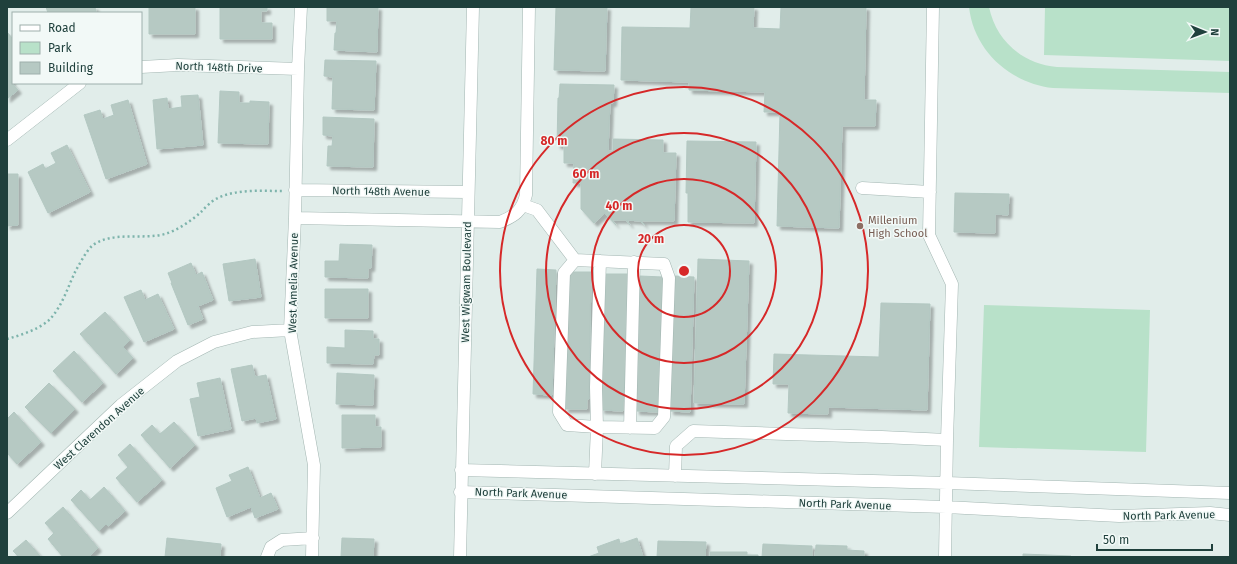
<svg xmlns="http://www.w3.org/2000/svg" width="1237" height="564" font-family="'Fira Sans',sans-serif">
	<defs>
		<filter id="shadow"><feDropShadow dx="3.5" dy="3.5" stdDeviation="1" flood-color="#0004"/></filter>
	</defs>
	<rect width="100%" height="100%" fill="#e1edea"/>
	<path fill="#b8e1c9" d="M 969,7 L 989,7 C 996,41 1023,64 1057,67 L 1230,72 L 1230,93 L 1053,88 C 1010,83 974,51 969,7 Z
		M 1045,7 L 1230,7 L 1230,61 L 1044,55 Z
		M 984,305 L 1150,310 L 1146,452 L 979,447 Z"/>
	<path fill="#b6c9c3" stroke="#b3c8c2" filter="url(#shadow)" d="M 46,7 L 95,7 L 96,13 L 48,13 Z
		M 149,7 L 195,7 L 195,34 L 149,34 Z
		M 220,7 L 267,7 L 267,11 L 261,11 L 261,23 L 272,23 L 272,39 L 220,39 Z
		M 327,7 L 378,7 L 377,52 L 334,50 L 335,33 L 336,33 L 337,21 L 327,21 Z
		M 556,7 L 607,7 L 605,71 L 554,70 Z
		M 691,7 L 754,7 L 753,28 L 780,29 L 781,7 L 866,7 L 864,100 L 876,100 L 875,126 L 842,126 L 839,228 L 777,226 L 780,112 L 764,112 L 765,92 L 689,90 L 689,82 L 621,80 L 622,27 L 690,28 Z
		M 7,32 L 13,39 L 13,80 L 11,82 L 18,90 L 7,99 Z
		M 325,60 L 376,61 L 374,110 L 332,109 L 333,77 L 324,76 Z
		M 560,84 L 614,85 L 613,103 L 610,103 L 608,151 L 613,151 L 613,139 L 663,140 L 663,153 L 676,153 L 674,221 L 641,221 L 645,225 L 640,221 L 627,220 L 630,225 L 626,220 L 612,220 L 616,225 L 605,213 L 594,223 L 581,209 L 581,183 L 573,183 L 574,163 L 564,163 L 564,146 L 557,145 L 558,98 L 559,98 Z
		M 220,91 L 239,92 L 239,103 L 250,103 L 250,101 L 269,102 L 268,144 L 218,143 Z
		M 198,95 L 203,145 L 157,149 L 153,100 L 167,98 L 168,109 L 182,107 L 181,96 Z
		M 128,100 L 147,164 L 106,179 L 84,115 L 100,110 L 103,119 L 114,115 L 111,105 Z
		M 323,117 L 374,119 L 373,167 L 327,166 L 328,146 L 332,146 L 333,136 L 323,135 Z
		M 687,141 L 756,142 L 754,223 L 688,222 L 688,193 L 686,193 Z
		M 67,145 L 90,192 L 48,213 L 28,172 L 43,164 L 45,169 L 56,163 L 51,153 Z
		M 7,174 L 18,174 L 18,225 L 7,226 Z
		M 955,193 L 1009,194 L 1008,215 L 995,214 L 995,233 L 954,232 Z
		M 340,244 L 372,245 L 371,268 L 368,268 L 368,278 L 325,277 L 325,261 L 339,261 Z
		M 255,259 L 261,297 L 229,301 L 223,264 Z
		M 698,259 L 749,261 L 744,404 L 694,403 Z
		M 191,263 L 196,275 L 202,272 L 213,300 L 198,306 L 203,319 L 188,325 L 171,283 L 172,283 L 168,273 Z
		M 537,269 L 556,270 L 552,395 L 533,394 Z
		M 567,272 L 591,272 L 589,399 L 587,399 L 587,409 L 565,409 Z
		M 606,274 L 629,274 L 624,401 L 623,401 L 623,411 L 601,410 Z
		M 640,276 L 663,277 L 659,404 L 658,412 L 636,411 Z
		M 675,276 L 694,277 L 690,412 L 670,411 Z
		M 325,289 L 368,289 L 368,318 L 325,318 Z
		M 141,290 L 145,300 L 158,294 L 174,329 L 144,342 L 124,297 Z
		M 881,303 L 930,304 L 927,410 L 828,407 L 828,414 L 788,413 L 789,384 L 773,384 L 774,354 L 879,357 Z
		M 105,312 L 130,340 L 123,347 L 133,358 L 116,374 L 80,334 Z
		M 345,330 L 373,331 L 373,339 L 379,339 L 379,355 L 374,355 L 373,364 L 327,363 L 327,347 L 345,348 Z
		M 74,351 L 103,383 L 82,402 L 53,371 Z
		M 252,365 L 255,377 L 266,375 L 276,419 L 257,423 L 256,418 L 242,421 L 231,369 Z
		M 337,373 L 374,375 L 373,405 L 336,404 Z
		M 220,378 L 231,429 L 198,436 L 190,399 L 200,397 L 197,383 Z
		M 49,383 L 75,409 L 51,433 L 25,407 Z
		M 14,412 L 41,442 L 17,464 L 7,453 L 7,419 Z
		M 342,415 L 375,415 L 375,427 L 381,427 L 381,447 L 342,448 Z
		M 174,422 L 195,445 L 170,468 L 141,435 L 152,425 L 160,434 Z
		M 130,444 L 162,480 L 137,502 L 116,478 L 128,467 L 118,455 Z
		M 248,467 L 260,498 L 271,493 L 278,509 L 255,518 L 251,507 L 227,517 L 216,488 L 232,481 L 229,475 Z
		M 104,487 L 125,511 L 108,526 L 106,524 L 99,531 L 71,500 L 81,490 L 90,500 Z
		M 63,507 L 98,548 L 88,557 L 63,557 L 48,539 L 54,533 L 45,523 Z
		M 167,538 L 221,544 L 220,557 L 165,557 Z
		M 342,538 L 374,539 L 373,557 L 341,557 Z
		M 637,538 L 643,557 L 588,557 L 599,553 L 597,547 L 619,539 L 620,544 Z
		M 26,540 L 41,557 L 19,557 L 13,551 Z
		M 658,541 L 706,542 L 705,557 L 657,557 Z
		M 763,544 L 812,546 L 812,557 L 762,557 Z
		M 816,545 L 847,546 L 847,550 L 864,551 L 864,557 L 815,557 Z
		M 710,552 L 747,552 L 747,555 L 758,555 L 758,557 L 710,557 Z
		M 1023,554 L 1071,556 L 1071,557 L 1023,557 Z"/>
	<g fill="none" stroke-linecap="round" stroke-linejoin="round">
		<g stroke="#a3b6b2" stroke-width="13">
			<path id="minor" d="M 301,7 L 298,69 L 295,218 L 290,330 L 314,465 L 312,557
				M 933,7 L 929,235 L 952,284 L 947,440 L 945,557
				M 141,67 L 178,65 L 298,69
				M 7,140 L 80,83
				M 862,188 L 930,192
				M 295,190 L 467,192
				M 523,205 L 537,210 L 575,260
				M 295,218 L 500,222 C 515,216 522,211 526,195 L 529,7
				M 575,260 L 664,264 L 669,278 L 664,417 L 655,428 L 597,427 L 567,425 L 559,412 L 564,273 Z
				M 630,428 L 634,262
				M 461,470 L 947,483 L 1230,493
				M 595,474 L 597,427 L 596,387 L 600,261
				M 675,476 L 676,446 L 693,431 L 882,437 L 947,440
				M 460,492 L 946,507 L 1119,516 L 1210,513 L 1230,515
				M 7,513 L 121,405 L 177,361 L 214,342 L 252,332 L 290,330
				M 267,557 L 271,547 L 282,540 L 313,538
				M 460,557 L 473,7"/>
		</g>
		<path stroke="#7eb4ac" stroke-width="2.5" stroke-dasharray="2 3" stroke-linecap="butt" d="M 7,339 C 21,335 37,330 48,321 C 62,308 68,286 76,270 C 81,262 86,251 93,245 C 113,231 142,240 165,234 C 178,230 191,221 201,212 C 206,207 212,200 220,197 C 239,189 262,191 283,191"/>
		<use href="#minor" stroke="#fff" stroke-width="12"/>
	</g>
	<g fill="none" stroke="#d62828" stroke-width="2">
		<circle cx="684" cy="271" r="46"/>
		<circle cx="684" cy="271" r="92"/>
		<circle cx="684" cy="271" r="138"/>
		<circle cx="684" cy="271" r="184"/>
	</g>
	<circle fill="#8d6e63" stroke="#f2f9f7" stroke-width="1.5" cx="860" cy="226" r="4"/>
	<g text-anchor="middle" stroke-width="3" stroke-linejoin="round" paint-order="stroke">
		<g font-size="11" fill="#1f403c" stroke="#f2f9f7">
			<text transform="translate(219 67) rotate(2)" y="4">North 148th Drive</text>
			<text transform="translate(381 191) rotate(1)" y="4">North 148th Avenue</text>
			<text transform="translate(466 282) rotate(-89)" y="4">West Wigwam Boulevard</text>
			<text transform="translate(293 283) rotate(-89)" y="4">West Amelia Avenue</text>
			<text transform="translate(99 428) rotate(-42)" y="4">West Clarendon Avenue</text>
			<text transform="translate(521 493) rotate(2)" y="4">North Park Avenue</text>
			<text transform="translate(845 504) rotate(2)" y="4">North Park Avenue</text>
			<text transform="translate(1169 515) rotate(-1)" y="4">North Park Avenue</text>
		</g>
		<g font-size="11" fill="#785e54" stroke="#f2f9f7" text-anchor="start">
			<text x="868" y="224">Millenium<tspan x="868" dy="13">High School</tspan></text>
		</g>
	</g>
	<circle cx="684" cy="271" r="6" fill="#d62828" stroke="#f2f9f7" stroke-width="2"/>
	<g font-size="12" text-anchor="middle" font-weight="bold" fill="#d62828" stroke="#f2f9f7" stroke-width="3" stroke-linejoin="round" paint-order="stroke">
		<text x="554" y="145">80 m</text>
		<text x="586" y="178">60 m</text>
		<text x="619" y="210">40 m</text>
		<text x="651" y="243">20 m</text>
	</g>
	<rect width="1237" height="564" fill="none" stroke="#1f403c" stroke-width="16"/>
	<rect x="12" y="12" width="130" height="72" fill="#f2f9f7" stroke="#9eafac"/>
	<rect x="20" y="25" width="20" height="6" fill="#ffffff" stroke="#9eafac"/>
	<text x="48" y="32" font-size="12" fill="#1f403c">Road</text>
	<rect x="20" y="42" width="20" height="12" fill="#b8e1c9" stroke="#9eafac"/>
	<text x="48" y="52" font-size="12" fill="#1f403c">Park</text>
	<rect x="20" y="62" width="20" height="12" fill="#b6c9c3" stroke="#9eafac"/>
	<text x="48" y="72" font-size="12" fill="#1f403c">Building</text>
	<g transform="translate(1205 32) rotate(91)" stroke="#f2f9f7" stroke-width="3" paint-order="stroke">
	<path d="M0-3L7 15L0 10L-7 15Z" fill="#1f403c"/>
	<text y="-6" font-size="11" font-weight="bold" text-anchor="middle" fill="#1f403c">N</text>
	</g>
	<path d="M1097 544v6h115v-6" fill="none" stroke="#1f403c" stroke-width="2"/>
	<text x="1103" y="544" font-size="12" fill="#1f403c" stroke="#f2f9f7" stroke-width="3" paint-order="stroke">50 m</text>
</svg>
